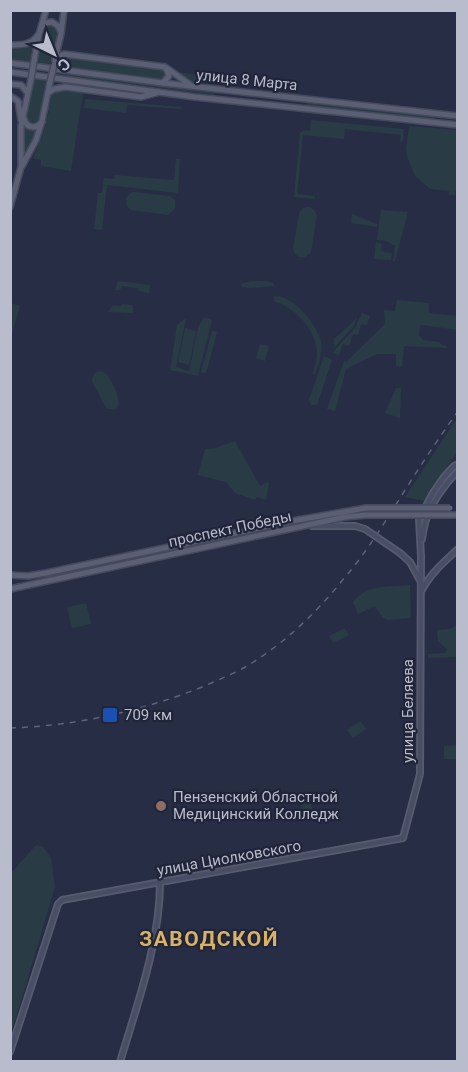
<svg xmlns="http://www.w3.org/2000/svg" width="468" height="1072" font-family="Roboto,sans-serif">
	<rect width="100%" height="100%" fill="#272d45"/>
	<path fill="#293c45" d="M 50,24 L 55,25 L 58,32 L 55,45 L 41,43 L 44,29 Z
		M 33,43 L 30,62 L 11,60 L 11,47 Z
		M 40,46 L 54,48 L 50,66 L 37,63 Z
		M 65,57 L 164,70 L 167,75 L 163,79 L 56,66 L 59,59 Z
		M 177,72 L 206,76 L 209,80 L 208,82 L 201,83 L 192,82 Z
		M 58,73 L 214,93 L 214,95 L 58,75 Z
		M 33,77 L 47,80 L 40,115 L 38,121 L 32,123 L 28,121 L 26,116 Z
		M 63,89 L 83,93 L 71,171 L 41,166 L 41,160 L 33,158 L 43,133 L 49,111 L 48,111 L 52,93 L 53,91 Z
		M 85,99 L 181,107 L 181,109 L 127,105 L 126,113 L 84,108 Z
		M 307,103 L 434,117 L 434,120 L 306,106 Z
		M 311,120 L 404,129 L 403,142 L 400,141 L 401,135 L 345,129 L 344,139 L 303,135 L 297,194 L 315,196 L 315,199 L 294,197 L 300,132 L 303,132 L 303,130 L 310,131 Z
		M 409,126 L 457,130 L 458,178 L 455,195 L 449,195 L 449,191 L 430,189 L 415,176 L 408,159 L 406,149 Z
		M 25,127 L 31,130 L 37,129 L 24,156 Z
		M 176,159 L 180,159 L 178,193 L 107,185 L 102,230 L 94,229 L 98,193 L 102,193 L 104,178 L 114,179 L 115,175 L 174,180 Z
		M 133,192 L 170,196 L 175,200 L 175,209 L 168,215 L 131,210 C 124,205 124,196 133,192 Z
		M 309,207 L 314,210 L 317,215 L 311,252 C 305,260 297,259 293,250 L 299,213 L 303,208 Z
		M 381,210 L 408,212 L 395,261 L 393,261 L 395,246 L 386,241 L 377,240 Z
		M 352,214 L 377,224 L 377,227 L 351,223 Z
		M 376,242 L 382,244 L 381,250 L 383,252 L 392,253 L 391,260 L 374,259 Z
		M 118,281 L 150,285 L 149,293 L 139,291 L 138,288 L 122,286 L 120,290 L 115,290 Z
		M 252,281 L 267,281 L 274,283 L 274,286 L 250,288 L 242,287 L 241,284 Z
		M 274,296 C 294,296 316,323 321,342 C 323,352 318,365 315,375 L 313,374 C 314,368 317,361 317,355 C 317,330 296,308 274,301 Z
		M 397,300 L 429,303 L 429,313 L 457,316 L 457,330 L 423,325 L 420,326 L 419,335 L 423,340 L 439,342 L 442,345 L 447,346 L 447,348 L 404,346 L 402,367 L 396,366 L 396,354 L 377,354 L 346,369 L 335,411 L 327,409 L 344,361 L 346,362 L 385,324 L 384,310 L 395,311 Z
		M 11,303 L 20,306 L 11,337 L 10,337 Z
		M 122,304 L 133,305 L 133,313 L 108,312 L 113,305 L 121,306 Z
		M 362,313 L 370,316 L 367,325 L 361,324 L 358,335 L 353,334 L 349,346 L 343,344 L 339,355 L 332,353 L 355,328 Z
		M 204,317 L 212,320 L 198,376 L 170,370 L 177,325 L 186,318 L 176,367 L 189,371 C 194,355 194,330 204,317 Z
		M 357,318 L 354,326 L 332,350 L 335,345 L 333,344 L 334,341 L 333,340 Z
		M 185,328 L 196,331 L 189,365 L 178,362 Z
		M 212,331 L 217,332 L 206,373 L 201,372 Z
		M 260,344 L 269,346 L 265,361 L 256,358 Z
		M 324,356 L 331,359 L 332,360 L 317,405 L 311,405 L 309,400 Z
		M 96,372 C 100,372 102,370 106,374 C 112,379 131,418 106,408 L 92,381 L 93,376 Z
		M 396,388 L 401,388 L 400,418 L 385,413 Z
		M 457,418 L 457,452 L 425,501 L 405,497 Z
		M 235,441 L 260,486 L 267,482 L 269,483 L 266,500 L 257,497 L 255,500 L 235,493 L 226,482 L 198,475 L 205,449 L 215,448 Z
		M 410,585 L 411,618 L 388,620 L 383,618 L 375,606 L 358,614 L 353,602 C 367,584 389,587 410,585 Z
		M 86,603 L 91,624 L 72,628 L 67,607 Z
		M 457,625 L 457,657 L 428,658 L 428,654 L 445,653 L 447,649 L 438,641 L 437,630 L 450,629 Z
		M 345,628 L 349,635 L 333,643 L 329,636 Z
		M 360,721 L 366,729 L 353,738 L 347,730 Z
		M 457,745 L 457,759 L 444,759 L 444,746 Z
		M 311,803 L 314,819 L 304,821 L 301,805 Z
		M 36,845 L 43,847 L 51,858 L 55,887 L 11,1034 L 11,873 Z"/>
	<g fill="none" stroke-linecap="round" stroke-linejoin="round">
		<g stroke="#575b6e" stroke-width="8">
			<path id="secondary" d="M 312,526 L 355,526 L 365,529
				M 422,539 C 423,533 424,526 426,520 C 431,503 445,484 458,471
				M 400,553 L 410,562 L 421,582
				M 422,590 C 430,574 444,562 458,549
				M 10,1052 L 58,904 L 62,900 L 403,838 L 420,774 L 421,556 L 419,519 L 433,493 L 444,477 L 454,466 L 458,464
				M 120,1062 C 137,1005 160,942 160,883"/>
		</g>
		<g stroke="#45495d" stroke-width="8">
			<path id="primary" d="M 42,27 L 45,23 L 52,22 L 58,26 L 61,32
				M 10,45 C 21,45 32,45 38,35
				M 55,59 L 61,34 L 64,10
				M 34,61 L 39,34 L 46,10
				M 55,61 L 58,57 L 64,54 L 165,67 L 192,86
				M 10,63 L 163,83 L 458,116
				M 10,72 L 195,97 L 458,125
				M 163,83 L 169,76 L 167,70 L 165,68
				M 10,84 L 21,85 L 28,93
				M 48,93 L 54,89 L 65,87 L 141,97 L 156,93
				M 10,96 L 18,101 L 21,120
				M 24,119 C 27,129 36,129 42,122
				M 22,166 L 36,140 L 42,121 L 50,82
				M 10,207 L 21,167 L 21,126 L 31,79
				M 450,515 L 458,515
				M 10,575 L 28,576 L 46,573 L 292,521 L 366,508
				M 10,589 L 303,526 L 345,517 L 366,515"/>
		</g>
		<use href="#secondary" stroke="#494e67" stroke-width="4.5"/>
		<use href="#primary" stroke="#5a5f74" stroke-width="5"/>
		<path stroke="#5d637b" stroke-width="1.5" stroke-dasharray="6 6" stroke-linecap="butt" d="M 10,728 C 75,726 142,711 202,687 C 220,679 239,672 255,661 C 289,639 320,609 345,577 C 367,552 384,523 402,495 C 420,466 439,438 458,411"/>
		<g stroke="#575b6e" stroke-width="8" stroke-linecap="butt">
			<path id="secondary-bridge" d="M 365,529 L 400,553"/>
		</g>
		<g stroke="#45495d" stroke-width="8" stroke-linecap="butt">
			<path id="primary-bridge" d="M 31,79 L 34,61
				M 50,82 L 54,65
				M 366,508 L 450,508
				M 366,515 L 450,515"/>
		</g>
		<use href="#secondary-bridge" stroke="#494e67" stroke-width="4.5"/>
		<use href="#primary-bridge" stroke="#5a5f74" stroke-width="5"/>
	</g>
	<rect fill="#1a4fb4" stroke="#202539" stroke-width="2" x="102" y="707" width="16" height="16" rx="3"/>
	<circle fill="#8d6e63" stroke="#202539" stroke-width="2" cx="161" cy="806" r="6"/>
	<g text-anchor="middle" stroke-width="4.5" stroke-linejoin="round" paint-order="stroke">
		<g font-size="15" fill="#b9bccd" stroke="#202539">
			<text transform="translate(247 80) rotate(6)" y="5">улица 8 Марта</text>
			<text transform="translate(230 529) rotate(-12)" y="5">проспект Победы</text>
			<text transform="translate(408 711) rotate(-90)" y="5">улица Беляева</text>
			<text transform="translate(229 858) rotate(-10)" y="5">улица Циолковского</text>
		</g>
		<g font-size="15" fill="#b9bccd" stroke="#202539" text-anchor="start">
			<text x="124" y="720">709 км</text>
			<text x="173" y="802">Пензенский Областной<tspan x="173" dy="17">Медицинский Колледж</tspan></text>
		</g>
		<g font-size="21" font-weight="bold" letter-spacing="1.5" fill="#d9b268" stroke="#202539">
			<text x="209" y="946">ЗАВОДСКОЙ</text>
		</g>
	</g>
	<rect width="468" height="1072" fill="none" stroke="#b9bccd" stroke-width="24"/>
	<g transform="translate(54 54) rotate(137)" stroke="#202539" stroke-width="4.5" paint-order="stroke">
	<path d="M0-4.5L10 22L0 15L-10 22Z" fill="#b9bccd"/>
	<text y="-9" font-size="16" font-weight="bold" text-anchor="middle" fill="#b9bccd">С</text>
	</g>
</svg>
